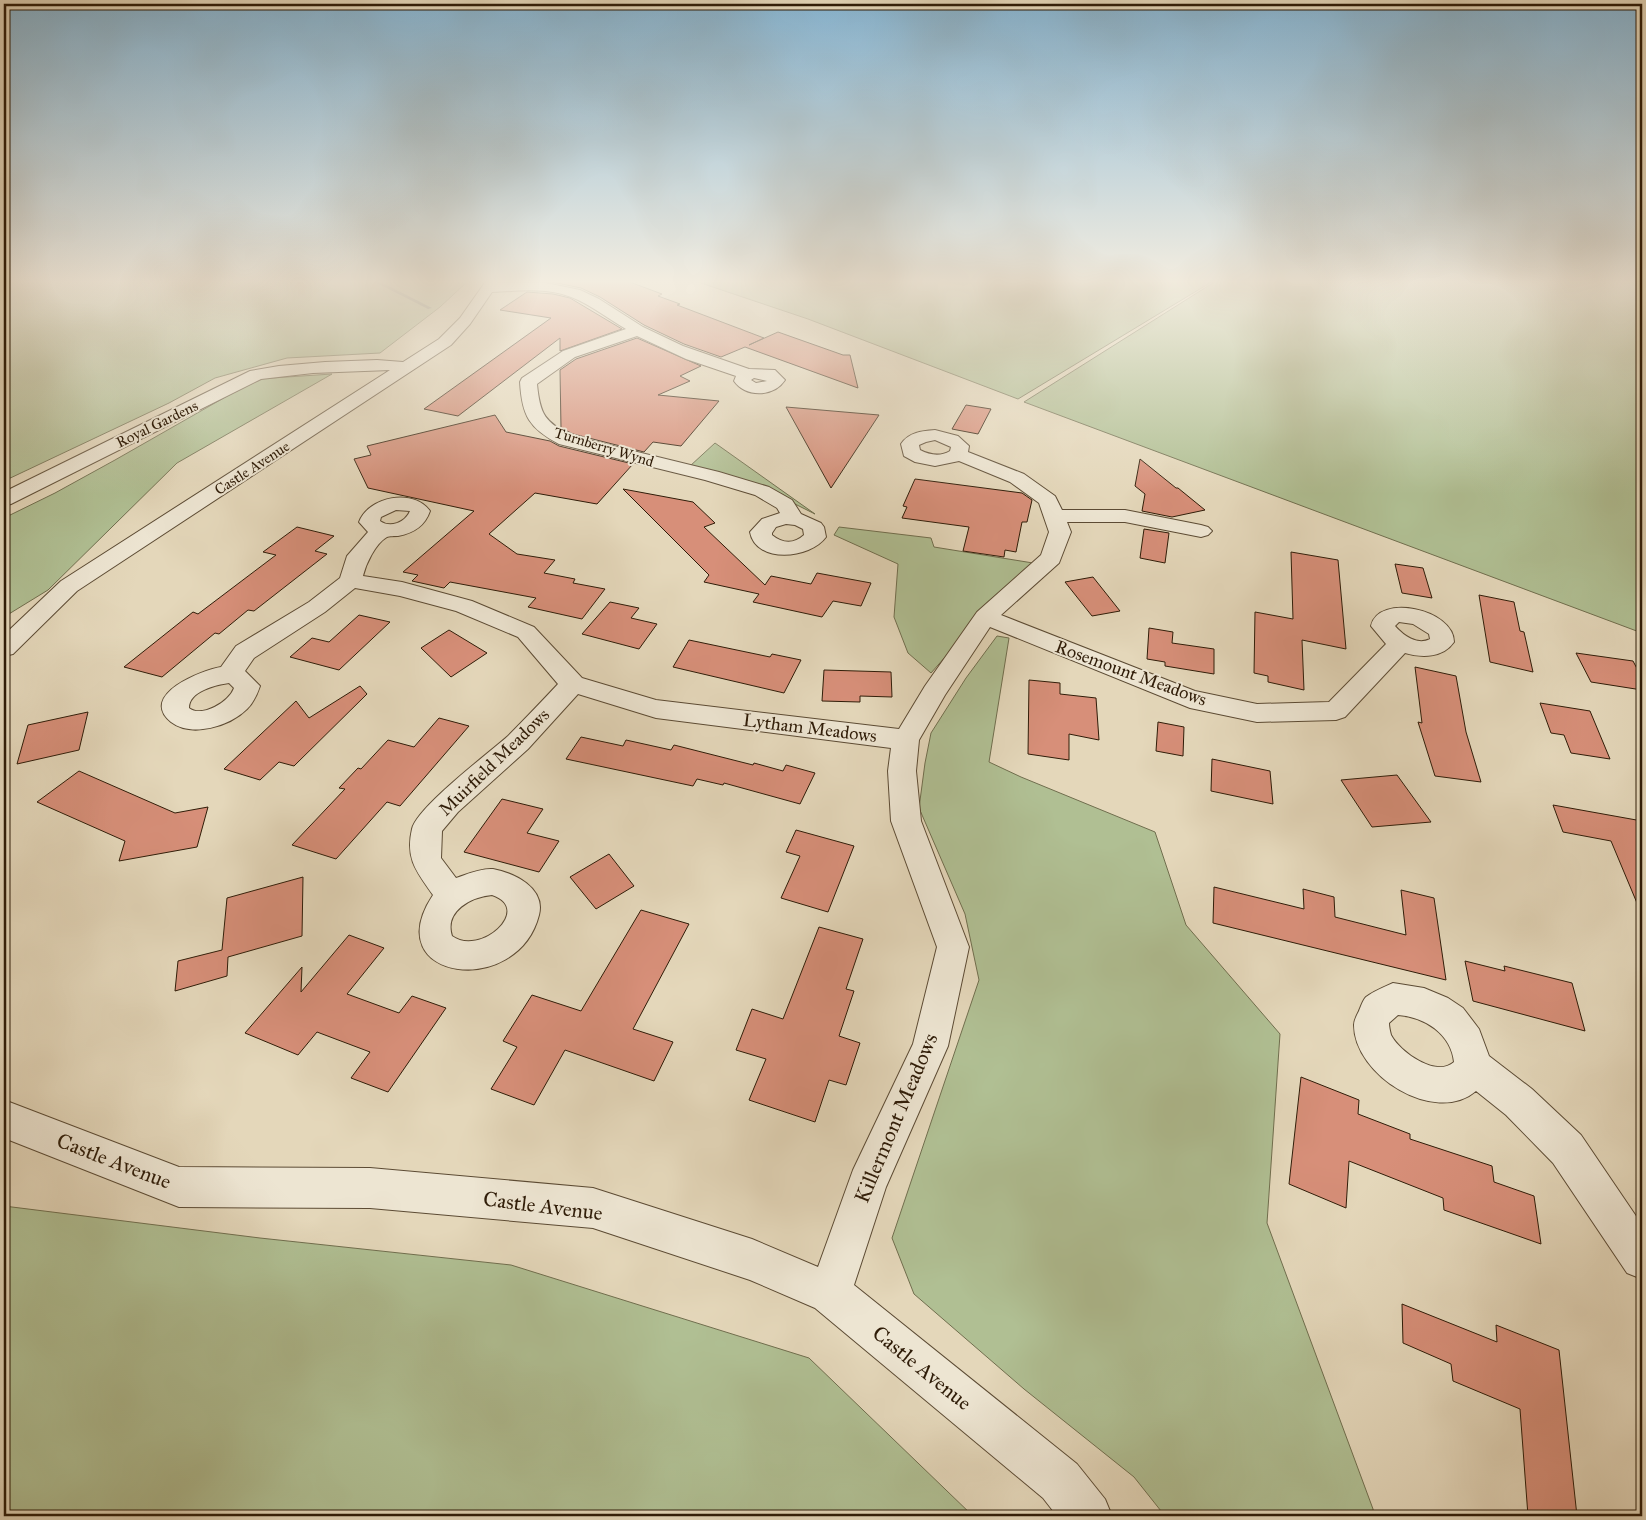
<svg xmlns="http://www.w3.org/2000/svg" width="1646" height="1520" font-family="'IM FELL Great Primer',serif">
	<rect width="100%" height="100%" fill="#e4d7ba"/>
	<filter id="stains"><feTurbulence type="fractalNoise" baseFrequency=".004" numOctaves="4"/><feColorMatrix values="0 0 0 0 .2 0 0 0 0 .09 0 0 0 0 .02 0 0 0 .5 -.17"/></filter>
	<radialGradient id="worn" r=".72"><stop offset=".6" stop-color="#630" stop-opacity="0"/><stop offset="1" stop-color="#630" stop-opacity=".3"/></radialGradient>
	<path fill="#b0bf93" stroke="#706e4e" d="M 4,281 L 468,281 L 440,307 L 380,353 L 287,358 L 215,378 L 169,403 L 4,481 Z
		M 695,281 L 1213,281 L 1018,399 L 808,319 Z
		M 1216,281 L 1642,281 L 1642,633 L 1024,402 Z
		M 332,374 L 177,463 L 48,590 L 4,617 L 4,518 L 55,493 L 115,460 L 257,379 Z
		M 715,443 L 815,514 L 759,486 L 690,466 Z
		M 839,527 L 931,538 L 934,547 L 1033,563 L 976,622 L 931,673 L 908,653 L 894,617 L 898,564 L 834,535 Z
		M 997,636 L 1009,638 L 989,762 L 1021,777 L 1155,832 L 1186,925 L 1280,1034 L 1267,1223 L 1373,1509 L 1374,1516 L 1165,1516 L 1134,1477 L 1024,1389 L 914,1294 L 892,1238 L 979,980 L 965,914 L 919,808 L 925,763 L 931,733 L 966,678 Z
		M 4,1206 L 260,1238 L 511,1265 L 809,1358 L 973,1516 L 4,1516 Z"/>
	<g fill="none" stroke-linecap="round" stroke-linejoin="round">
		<path fill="#6d7a70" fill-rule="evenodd" d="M 373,281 L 379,281 L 432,308 L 428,309 Z"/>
	</g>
	<path fill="#d78f79" stroke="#2f1c08" d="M 547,281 L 627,281 L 662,294 L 658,296 L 680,304 L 677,305 L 764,338 L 749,345 L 778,332 L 843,355 L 850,355 L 858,388 L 745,347 L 721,357 L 684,344 L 644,325 L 600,297 L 581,288 Z
		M 527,292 L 553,294 L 570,298 L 622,329 L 560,351 L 560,338 L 458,416 L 424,409 L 551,318 L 500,310 Z
		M 637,338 L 701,366 L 680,376 L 690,381 L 658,395 L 719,401 L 681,446 L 653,442 L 644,452 L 573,434 L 561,428 L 560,370 L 576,359 Z
		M 966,405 L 991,409 L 978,434 L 952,429 Z
		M 786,407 L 879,415 L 831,488 Z
		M 495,415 L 506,432 L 550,441 L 559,446 L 633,464 L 597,504 L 535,493 L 489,534 L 517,554 L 555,560 L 544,573 L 575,579 L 573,583 L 605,589 L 582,619 L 528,607 L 536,598 L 450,582 L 444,588 L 412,581 L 418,575 L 403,572 L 474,511 L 368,488 L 354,459 L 371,455 L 367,446 Z
		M 1140,459 L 1176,488 L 1178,488 L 1205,510 L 1172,517 L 1142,511 L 1145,494 L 1135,486 Z
		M 915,479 L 1022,493 L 1032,500 L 1027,522 L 1022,522 L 1016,552 L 1005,550 L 1004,557 L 963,551 L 969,527 L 902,518 L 907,507 L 903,506 Z
		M 623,489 L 693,502 L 715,523 L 704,527 L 765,585 L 771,576 L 811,584 L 817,573 L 871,583 L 861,606 L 833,601 L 822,617 L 753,602 L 759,594 L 704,582 L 709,575 Z
		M 297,527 L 334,536 L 315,551 L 327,554 L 254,611 L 248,610 L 219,634 L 215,633 L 162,677 L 124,667 L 193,612 L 198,614 L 276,555 L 263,552 Z
		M 1144,529 L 1169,533 L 1165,563 L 1140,558 Z
		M 1291,552 L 1338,560 L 1346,649 L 1302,640 L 1304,690 L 1268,682 L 1268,676 L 1254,673 L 1255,612 L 1293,619 Z
		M 1395,564 L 1423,568 L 1432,598 L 1402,593 Z
		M 1093,577 L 1120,611 L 1092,616 L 1065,582 Z
		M 1479,595 L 1514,602 L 1520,631 L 1524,632 L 1533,672 L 1490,662 Z
		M 610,602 L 639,608 L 631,618 L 657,624 L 639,649 L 582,634 Z
		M 359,615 L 390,622 L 339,670 L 290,657 L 312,638 L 329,642 Z
		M 1149,628 L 1173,632 L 1172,643 L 1214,649 L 1214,674 L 1165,666 L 1165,662 L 1147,659 Z
		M 449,630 L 487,653 L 451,677 L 421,648 Z
		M 689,640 L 770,657 L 772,654 L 801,660 L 784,693 L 673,667 Z
		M 1576,653 L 1633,661 L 1642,678 L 1642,690 L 1591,682 Z
		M 1415,667 L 1456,676 L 1466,732 L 1481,782 L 1435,776 L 1418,722 L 1422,723 Z
		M 824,670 L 891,672 L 892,697 L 860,696 L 860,702 L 822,701 Z
		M 1029,680 L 1060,683 L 1060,694 L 1096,698 L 1099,740 L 1069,734 L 1069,760 L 1028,754 Z
		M 360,686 L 367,694 L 294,766 L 279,762 L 260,780 L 224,769 L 296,701 L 309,718 Z
		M 1540,703 L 1590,711 L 1610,759 L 1571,753 L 1564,735 L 1551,733 Z
		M 88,712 L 79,750 L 17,764 L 28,725 Z
		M 439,718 L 469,726 L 400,806 L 387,802 L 336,859 L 292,845 L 345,789 L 339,788 L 358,768 L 361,769 L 388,740 L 414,747 Z
		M 1158,722 L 1184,727 L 1183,756 L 1156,751 Z
		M 581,737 L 623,746 L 626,740 L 671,750 L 674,745 L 753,765 L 754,763 L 783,771 L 786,765 L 815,773 L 800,804 L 724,783 L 723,785 L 697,779 L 693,786 L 566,759 Z
		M 1212,759 L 1270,771 L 1273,804 L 1211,791 Z
		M 79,771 L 175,813 L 208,807 L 197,847 L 119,861 L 125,841 L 37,802 Z
		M 1397,775 L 1431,822 L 1372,827 L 1341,780 Z
		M 502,799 L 543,809 L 527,833 L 559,841 L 539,872 L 464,852 Z
		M 1553,805 L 1642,821 L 1642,915 L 1611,841 L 1563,832 Z
		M 796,830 L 854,846 L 828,912 L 781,898 L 800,856 L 786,852 Z
		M 609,854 L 634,886 L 596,909 L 570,877 Z
		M 303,877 L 302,936 L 228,957 L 227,976 L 175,991 L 178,961 L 222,950 L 227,898 Z
		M 1214,887 L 1304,909 L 1303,889 L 1334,897 L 1335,917 L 1406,935 L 1401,890 L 1434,898 L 1446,980 L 1213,923 Z
		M 641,910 L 689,924 L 633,1029 L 673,1042 L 654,1081 L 565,1050 L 534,1105 L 491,1089 L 517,1047 L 503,1041 L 532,995 L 581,1011 Z
		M 819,927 L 863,939 L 846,989 L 854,991 L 839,1036 L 860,1043 L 846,1085 L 829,1080 L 815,1122 L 749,1100 L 766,1059 L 736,1050 L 752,1009 L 783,1019 Z
		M 349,935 L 384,948 L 347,994 L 399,1013 L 412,996 L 446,1008 L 388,1092 L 351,1078 L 370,1052 L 317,1032 L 298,1055 L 245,1033 L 302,967 L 301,992 Z
		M 1465,961 L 1505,971 L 1504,966 L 1572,983 L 1585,1031 L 1473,1001 Z
		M 1301,1077 L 1359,1100 L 1358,1114 L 1410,1134 L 1410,1139 L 1492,1166 L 1494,1182 L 1534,1196 L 1541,1244 L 1444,1210 L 1443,1198 L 1349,1161 L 1346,1208 L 1289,1184 Z
		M 1402,1304 L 1497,1342 L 1496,1325 L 1559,1350 L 1577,1516 L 1528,1516 L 1520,1409 L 1453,1381 L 1451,1364 L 1403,1343 Z"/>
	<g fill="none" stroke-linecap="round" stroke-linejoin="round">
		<g stroke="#5c4b34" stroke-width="2">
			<path id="minor" d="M 486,281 L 500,281 L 498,283 L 546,283 L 580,290 L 599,299 L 643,327 L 683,346 L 749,369 L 775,370 L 785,380 C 774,397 746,398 734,381 L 736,376 L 686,359 L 637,336 L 575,357 L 537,384 C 540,415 545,422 572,436 L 719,472 L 769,487 L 792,500 L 801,514 L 821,523 L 824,527 L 826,537 C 810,559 756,564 750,532 L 762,519 L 780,513 L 777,508 L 755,495 L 705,480 L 559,444 C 529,428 522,416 520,382 L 522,378 L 563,351 L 626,329 C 605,317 585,300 562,294 C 540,288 515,291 492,292 L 470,324 L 451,345 L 77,591 L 13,654 L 4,656 L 4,635 L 61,581 L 390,370 L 313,373 L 261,379 L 11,504 L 4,506 L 4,492 L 250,371 L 279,366 L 325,362 L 377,360 L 403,362 L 439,339 L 460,318 ZM 754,378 L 767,381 L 756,383 L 751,380 ZM 786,524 L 795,525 L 803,529 L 804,535 C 794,544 783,544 772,535 L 772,533 L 776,527 Z
				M 935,430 L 958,436 L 969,446 L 968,452 L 1024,474 L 1055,496 L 1062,510 L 1125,510 L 1201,525 L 1208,527 L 1212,531 L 1208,535 L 1201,537 L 1125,522 L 1067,522 L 1071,532 L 1059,563 L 1001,615 L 1195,691 L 1257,704 L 1329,702 L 1386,644 L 1371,626 C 1378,593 1454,609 1454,642 C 1443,658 1422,658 1405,653 L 1345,717 L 1336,720 L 1257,722 L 1190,708 L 990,627 L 945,695 L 919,740 L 916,771 L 921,821 L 969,947 L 948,1046 L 886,1187 L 854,1285 L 1077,1464 L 1105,1499 L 1112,1516 L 1057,1516 L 1043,1498 L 815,1308 L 750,1280 L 593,1228 L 370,1208 L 179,1207 L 4,1138 L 4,1100 L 179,1167 L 370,1168 L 593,1188 L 752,1239 L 818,1267 L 853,1170 L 913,1044 L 937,947 L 891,821 L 888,771 L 891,748 L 656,718 L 578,694 L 528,749 L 458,812 L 442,831 L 441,858 L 456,878 C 467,874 481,868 493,869 C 514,873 546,888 539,915 C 518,999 376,981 433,895 C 417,872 405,859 412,829 C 417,807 489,753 508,736 C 525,719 542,701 558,684 L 518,637 L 456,611 L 400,596 L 355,588 L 325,612 L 254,658 L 245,671 L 260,686 C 257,695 253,703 247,709 C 230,726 192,738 171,722 C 138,695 202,670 221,667 L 236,646 L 309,602 L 340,578 L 347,556 L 368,532 L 359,522 C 369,496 414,488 430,511 C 425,526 414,533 398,536 C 395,536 389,536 387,537 C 375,544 366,564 363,576 L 402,582 L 472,601 L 534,627 L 582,678 L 656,700 L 899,729 L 925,686 L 977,612 L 1041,555 L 1049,532 L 1039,503 L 1010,482 L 959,461 L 935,466 L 915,462 L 904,456 L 901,444 C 909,432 922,431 935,430 ZM 935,440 L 951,447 L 950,451 C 940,457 930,455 920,450 L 919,445 L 926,442 ZM 396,510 L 410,511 C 405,523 390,528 380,521 L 381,517 ZM 1399,622 L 1413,624 L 1429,634 L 1430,639 C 1417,646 1403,635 1395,626 ZM 229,683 L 234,688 C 229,702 202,718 189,708 C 189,691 216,685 229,683 ZM 492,895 C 534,909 480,957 452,936 C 444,911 471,897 492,895 Z
				M 1393,983 L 1424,988 L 1448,998 L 1463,1008 L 1479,1029 L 1489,1056 L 1532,1089 L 1581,1135 L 1642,1225 L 1642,1279 L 1627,1273 L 1553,1163 L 1506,1115 L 1476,1091 C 1435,1126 1354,1075 1354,1025 C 1354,1020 1357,1015 1359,1011 C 1361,1006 1363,1000 1366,997 C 1374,991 1384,987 1393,983 ZM 1398,1015 C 1425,1017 1451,1034 1454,1062 C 1436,1078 1400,1052 1391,1035 C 1390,1031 1389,1027 1389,1023 Z"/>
		</g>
		<use href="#minor" fill="#ede5d2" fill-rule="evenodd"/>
	</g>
	<linearGradient id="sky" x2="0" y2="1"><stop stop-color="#87b6d4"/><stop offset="0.57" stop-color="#f3ede0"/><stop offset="1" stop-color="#f3ede0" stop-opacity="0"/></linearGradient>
	<rect width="1646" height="494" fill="url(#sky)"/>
	<g text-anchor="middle" stroke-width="4" stroke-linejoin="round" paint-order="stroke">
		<g font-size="15" fill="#2f1c08" stroke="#ede5d2">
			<text transform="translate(157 424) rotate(-26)" y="5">Royal Gardens</text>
			<text transform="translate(604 447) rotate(17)" y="5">Turnberry Wynd</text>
			<text transform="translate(252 468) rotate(-33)" y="5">Castle Avenue</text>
		</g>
		<g font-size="18" fill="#2f1c08" stroke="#ede5d2">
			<text transform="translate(1131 673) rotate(20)" y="6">Rosemount Meadows</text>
			<text transform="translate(810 728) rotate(7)" y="6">Lytham Meadows</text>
			<text transform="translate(494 762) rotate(-44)" y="6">Muirfield Meadows</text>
		</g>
		<g font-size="21" fill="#2f1c08" stroke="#ede5d2">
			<text transform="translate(896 1118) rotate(-67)" y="7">Killermont Meadows</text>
			<text transform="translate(114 1161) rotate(21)" y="7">Castle Avenue</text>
			<text transform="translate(543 1206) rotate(7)" y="7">Castle Avenue</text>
			<text transform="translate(922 1368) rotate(39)" y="7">Castle Avenue</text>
		</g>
	</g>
	<rect width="1646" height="1520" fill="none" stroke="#e4d7ba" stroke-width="20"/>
	<rect x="5" y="5" width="1636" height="1510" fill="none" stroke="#2f1c08" stroke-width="2.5"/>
	<rect x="10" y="10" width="1626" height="1500" fill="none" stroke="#2f1c08"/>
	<rect width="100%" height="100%" filter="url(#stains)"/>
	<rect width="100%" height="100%" fill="url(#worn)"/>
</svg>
